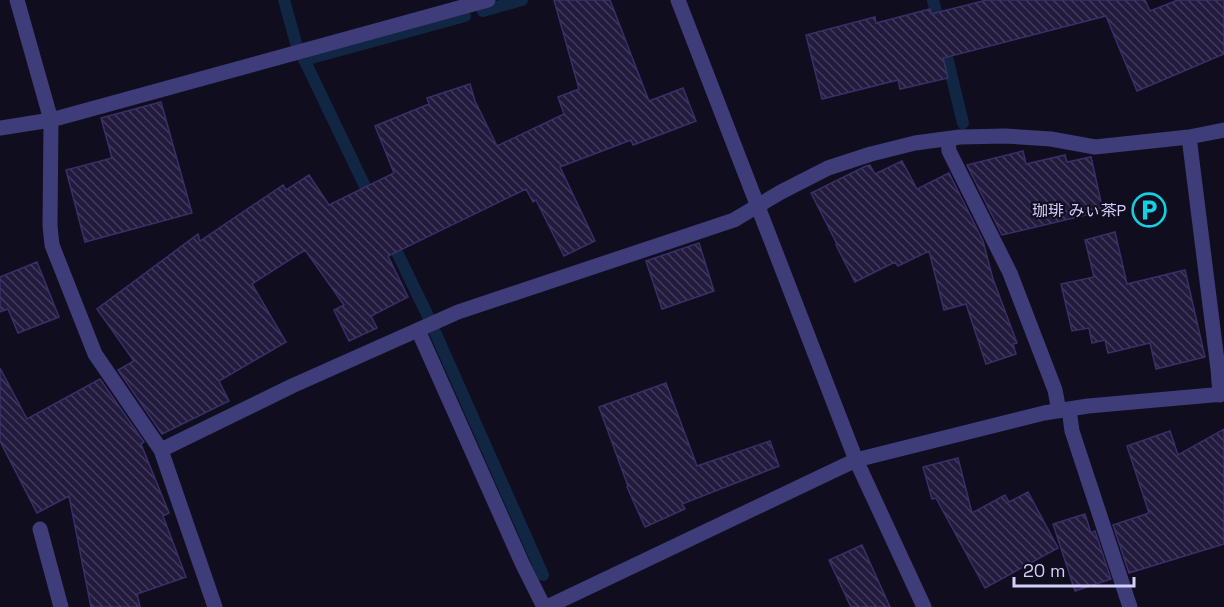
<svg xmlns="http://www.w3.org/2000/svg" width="1224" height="607" font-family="'Space Grotesk','Noto Sans JP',sans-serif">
	<defs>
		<pattern id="building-back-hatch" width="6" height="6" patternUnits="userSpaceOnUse" patternTransform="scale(1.5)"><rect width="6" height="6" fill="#221b3d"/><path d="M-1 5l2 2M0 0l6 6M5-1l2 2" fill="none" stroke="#413b5a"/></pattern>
	</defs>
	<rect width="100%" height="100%" fill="#100e1e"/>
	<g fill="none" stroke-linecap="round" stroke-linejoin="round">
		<path stroke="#112643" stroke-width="12" d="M 284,0 L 296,43
			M 933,0 L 963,123
			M 483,11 L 522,0
			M 303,57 L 372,201
			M 304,60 L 465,16
			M 390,238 L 428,316
			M 435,332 L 543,575"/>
	</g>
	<path fill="url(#building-back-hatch)" stroke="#3a2f68" stroke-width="1.5" d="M 554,0 L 610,0 L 649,101 L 683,88 L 696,121 L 633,145 L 631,140 L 560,167 L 595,241 L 564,256 L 536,200 L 533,202 L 526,189 L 388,256 L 408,297 L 371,316 L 377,328 L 349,341 L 334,310 L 344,305 L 305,250 L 252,284 L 286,342 L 219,381 L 229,401 L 162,434 L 118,370 L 134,361 L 97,309 L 198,234 L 200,241 L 283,185 L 286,190 L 309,175 L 329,205 L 394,173 L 375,126 L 429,104 L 427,98 L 470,84 L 475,101 L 497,146 L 564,114 L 558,97 L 579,89 Z
		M 987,0 L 1145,0 L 1150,11 L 1178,0 L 1224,0 L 1224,54 L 1137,91 L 1106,16 L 943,58 L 948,78 L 900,89 L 898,80 L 822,99 L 806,35 L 875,17 L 876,23 L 930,9 L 931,14 Z
		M 161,102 L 192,213 L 85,242 L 66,170 L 112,158 L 101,118 Z
		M 1023,151 L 1026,164 L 1065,155 L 1067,162 L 1091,157 L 1103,211 L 1002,235 L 967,165 Z
		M 902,161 L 917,189 L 949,173 L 983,241 L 993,279 L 1017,343 L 1013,344 L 1016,354 L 986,364 L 966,304 L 944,310 L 929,251 L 898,266 L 895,262 L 855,282 L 836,245 L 837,244 L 811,193 L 866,166 L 870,165 L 875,174 Z
		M 1115,232 L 1127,284 L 1185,270 L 1205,357 L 1156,369 L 1150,343 L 1108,353 L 1105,340 L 1092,343 L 1089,328 L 1072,331 L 1061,284 L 1094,277 L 1085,240 Z
		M 699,243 L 714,291 L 662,309 L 646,261 Z
		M 37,262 L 59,317 L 18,333 L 8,309 L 0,312 L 0,277 Z
		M 0,368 L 27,419 L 100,379 L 144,442 L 141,444 L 169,513 L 163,516 L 186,577 L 137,594 L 140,607 L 91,607 L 69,496 L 37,513 L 0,441 Z
		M 666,383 L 697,466 L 770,441 L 779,466 L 682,504 L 685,509 L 645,527 L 627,487 L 628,486 L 599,407 Z
		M 1224,429 L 1224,544 L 1129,573 L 1113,525 L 1149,513 L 1127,446 L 1170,431 L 1178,455 Z
		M 958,458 L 972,513 L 1005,495 L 1009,502 L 1028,492 L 1058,548 L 985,588 L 936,498 L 932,499 L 923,467 Z
		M 1085,514 L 1091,533 L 1095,531 L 1111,579 L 1075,591 L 1053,524 Z
		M 862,545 L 890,607 L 851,607 L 829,560 Z"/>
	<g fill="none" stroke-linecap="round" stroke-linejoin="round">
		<path stroke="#3e3c79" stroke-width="15" d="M 17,0 L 51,120 L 50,226 L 52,245 L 95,354 L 161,450 L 215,607
			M 678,0 L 856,460 L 924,607
			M 0,128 L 51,120 L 488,0
			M 1189,137 L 1218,369 L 1220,395
			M 948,139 L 949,151 L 1010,273 L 1055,390 L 1059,411
			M 418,330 L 522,563 L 544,607
			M 1069,409 L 1072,431 L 1130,607
			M 161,450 L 292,386 L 458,312 L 734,220 L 781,192 L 828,168 L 871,154 L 915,143 L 960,137 L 1005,136 L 1051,139 L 1095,147 L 1189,137 L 1224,130
			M 40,529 L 61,607
			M 547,607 L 856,460 L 1044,413 L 1088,406 L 1224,394"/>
	</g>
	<defs>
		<g id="parking-ring" transform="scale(1.725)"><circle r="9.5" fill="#100e1e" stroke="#11d1e4" stroke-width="1.5"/><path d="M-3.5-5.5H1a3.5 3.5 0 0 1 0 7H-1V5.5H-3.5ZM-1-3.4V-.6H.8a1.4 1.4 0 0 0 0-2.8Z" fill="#11d1e4"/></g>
	</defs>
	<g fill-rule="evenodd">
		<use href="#parking-ring" x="1149" y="210"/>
	</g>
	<g text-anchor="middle" stroke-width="4.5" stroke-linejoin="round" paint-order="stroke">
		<g font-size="16" fill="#d3cefb" stroke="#100e1e" text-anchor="end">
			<text x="1126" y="216">珈琲 みぃ茶P</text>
		</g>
	</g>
	<path d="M1014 577v9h120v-9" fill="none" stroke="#d3cefb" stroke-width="3"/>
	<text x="1023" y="577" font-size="18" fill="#d3cefb" stroke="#100e1e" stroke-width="4.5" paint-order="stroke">20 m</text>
</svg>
